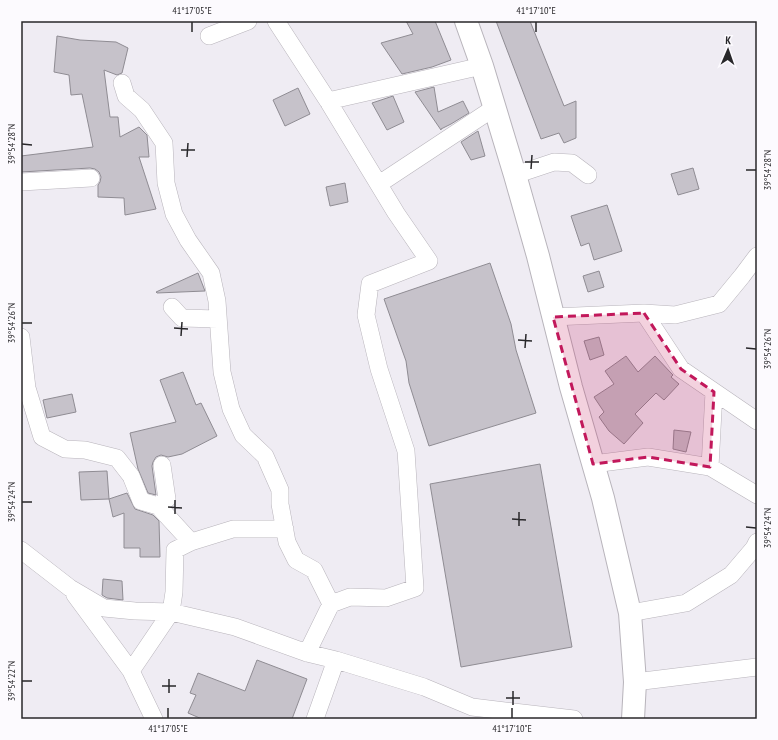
<svg xmlns="http://www.w3.org/2000/svg" width="778" height="740" font-family="'PT Sans Narrow',sans-serif">
	<rect width="100%" height="100%" fill="#efecf3"/>
	<path fill="#c6c2ca" stroke="#8f8c93" d="M 406,21 L 435,21 L 451,60 L 432,67 L 402,74 L 381,43 L 413,34 Z
		M 496,21 L 530,21 L 564,106 L 576,101 L 576,138 L 564,143 L 559,133 L 541,139 Z
		M 57,36 L 80,40 L 116,42 L 128,48 L 122,73 L 117,75 L 104,70 L 110,117 L 118,117 L 120,137 L 139,127 L 147,135 L 149,157 L 139,157 L 156,209 L 125,215 L 124,198 L 98,197 L 98,185 L 100,182 L 101,177 L 99,172 L 95,169 L 90,168 L 21,172 L 21,156 L 93,147 L 82,94 L 71,95 L 69,75 L 54,72 Z
		M 434,87 L 438,112 L 463,101 L 469,113 L 451,124 L 441,129 L 441,130 L 415,92 Z
		M 298,88 L 310,114 L 285,126 L 273,100 Z
		M 393,96 L 404,122 L 387,130 L 372,103 Z
		M 478,131 L 485,156 L 471,160 L 461,142 Z
		M 693,168 L 699,189 L 678,195 L 671,174 Z
		M 345,183 L 348,202 L 330,206 L 326,187 Z
		M 607,205 L 622,251 L 594,260 L 589,243 L 581,246 L 571,216 Z
		M 490,263 L 511,324 L 516,350 L 536,413 L 429,446 L 409,383 L 406,361 L 384,299 Z
		M 599,271 L 604,287 L 588,292 L 583,276 Z
		M 198,273 L 205,291 L 157,293 L 156,292 Z
		M 599,337 L 604,355 L 590,360 L 584,341 Z
		M 626,356 L 638,372 L 655,356 L 672,374 L 673,375 L 671,377 L 679,384 L 664,400 L 656,393 L 635,414 L 643,423 L 624,444 L 609,431 L 599,417 L 604,412 L 594,397 L 614,384 L 605,371 Z
		M 183,372 L 196,405 L 201,403 L 217,436 L 182,454 L 168,457 L 161,455 L 156,457 L 153,462 L 152,466 L 156,495 L 148,493 L 138,469 L 130,433 L 176,422 L 160,380 Z
		M 72,394 L 76,412 L 47,418 L 43,400 Z
		M 674,430 L 691,432 L 686,452 L 673,449 Z
		M 540,464 L 572,647 L 461,667 L 430,484 Z
		M 107,471 L 109,499 L 81,500 L 79,472 Z
		M 127,493 L 135,509 L 153,515 L 159,521 L 160,557 L 140,557 L 140,548 L 124,548 L 124,513 L 113,517 L 109,499 Z
		M 103,579 L 122,581 L 123,600 L 107,598 L 102,595 Z
		M 257,660 L 307,679 L 292,719 L 202,719 L 188,713 L 196,695 L 190,693 L 198,673 L 245,691 Z"/>
	<g fill="none" stroke-linecap="round" stroke-linejoin="round">
		<g stroke="#b8b4bb" stroke-width="18">
			<path id="street" d="M 276,21 L 328,101 L 396,213 L 429,261 L 370,284 L 366,315 L 379,369 L 406,451 L 415,588 L 386,598 L 350,597 L 331,604 L 307,653
				M 209,36 L 248,21
				M 122,83 L 126,96 L 142,110 L 164,143 L 166,183 L 174,214 L 188,240 L 211,273 L 217,301 L 222,372 L 231,409 L 243,435 L 265,456 L 280,490 L 280,504 L 287,542 L 296,560 L 314,570 L 331,604
				M 328,101 L 482,66
				M 515,175 L 554,162 L 572,163 L 588,175
				M 21,182 L 91,178
				M 379,184 L 494,108
				M 172,307 L 182,318 L 218,319
				M 644,313 L 675,315 L 719,304 L 742,276 L 757,256
				M 553,317 L 644,313 L 681,369 L 757,421
				M 21,337 L 27,388 L 42,437 L 65,449 L 85,450 L 117,458 L 131,476 L 141,501 L 158,506 L 191,542
				M 593,464 L 648,457 L 710,467 L 757,495
				M 710,467 L 714,392
				M 158,506 L 167,499 L 162,465
				M 21,550 L 70,588 L 104,608 L 135,611 L 171,612 L 235,627 L 307,653 L 336,660 L 424,687 L 472,707 L 574,719
				M 75,595 L 131,671 L 154,719
				M 630,613 L 686,603 L 731,575 L 754,548 L 757,542
				M 131,671 L 171,612 L 174,592 L 175,550 L 191,542 L 233,529 L 285,529
				M 635,682 L 757,667
				M 315,719 L 336,660"/>
		</g>
		<g stroke="#b8b4bb" stroke-width="24">
			<path id="secondary" d="M 466,21 L 482,66 L 515,175 L 538,256 L 571,387 L 603,498 L 630,613 L 635,682 L 633,719"/>
		</g>
		<use href="#street" stroke="#fff" stroke-width="17"/>
		<use href="#secondary" stroke="#fff" stroke-width="22"/>
	</g>
	<path fill="#c2185b" fill-opacity="0.2" stroke="#c2185b" stroke-width="3" stroke-dasharray="8 5" stroke-linejoin="round" d="M 644,313 L 681,369 L 714,392 L 710,467 L 648,457 L 593,464 L 553,317 Z"/>
	<path fill="none" stroke="#28272a" stroke-width="1.5" d="M 192,32 L 192,22M 536,32 L 536,22M 22,144 L 32,145M 181,150 L 195,150M 187,157 L 188,143M 525,162 L 539,162M 531,169 L 532,155M 746,170 L 756,170M 22,323 L 32,323M 174,328 L 188,329M 181,336 L 182,322M 518,340 L 532,341M 525,348 L 526,334M 746,348 L 756,349M 22,502 L 32,502M 168,507 L 182,508M 175,514 L 175,500M 512,519 L 526,520M 519,526 L 519,512M 746,527 L 756,528M 22,681 L 32,681M 162,686 L 176,686M 169,693 L 169,679M 506,698 L 520,698M 513,705 L 513,691M 168,718 L 168,708M 512,718 L 512,708"/>
	<rect width="778" height="740" fill="none" stroke="#fcfafe" stroke-width="44"/>
	<g transform="translate(728 50) rotate(2)" stroke="#fcfafe" stroke-width="3" paint-order="stroke">
	<path d="M0-3L7 15L0 10L-7 15Z" fill="#28272a"/>
	<text y="-6" font-size="11" font-weight="bold" text-anchor="middle" fill="#28272a">K</text>
	</g>
	<rect x="22" y="22" width="734" height="696" fill="none" stroke="#28272a" stroke-width="1.5"/>
	<g font-size="10" text-anchor="middle" fill="#28272a">
		<text x="192" y="14">41°17'05"E</text>
		<text x="536" y="14">41°17'10"E</text>
		<text transform="translate(11 144) rotate(-90)" y="4">39°54'28"N</text>
		<text transform="translate(767 170) rotate(-90)" y="4">39°54'28"N</text>
		<text transform="translate(11 323) rotate(-90)" y="4">39°54'26"N</text>
		<text transform="translate(767 349) rotate(-90)" y="4">39°54'26"N</text>
		<text transform="translate(11 502) rotate(-90)" y="4">39°54'24"N</text>
		<text transform="translate(767 528) rotate(-90)" y="4">39°54'24"N</text>
		<text transform="translate(11 681) rotate(-90)" y="4">39°54'22"N</text>
		<text x="168" y="732">41°17'05"E</text>
		<text x="512" y="732">41°17'10"E</text>
	</g>
</svg>
